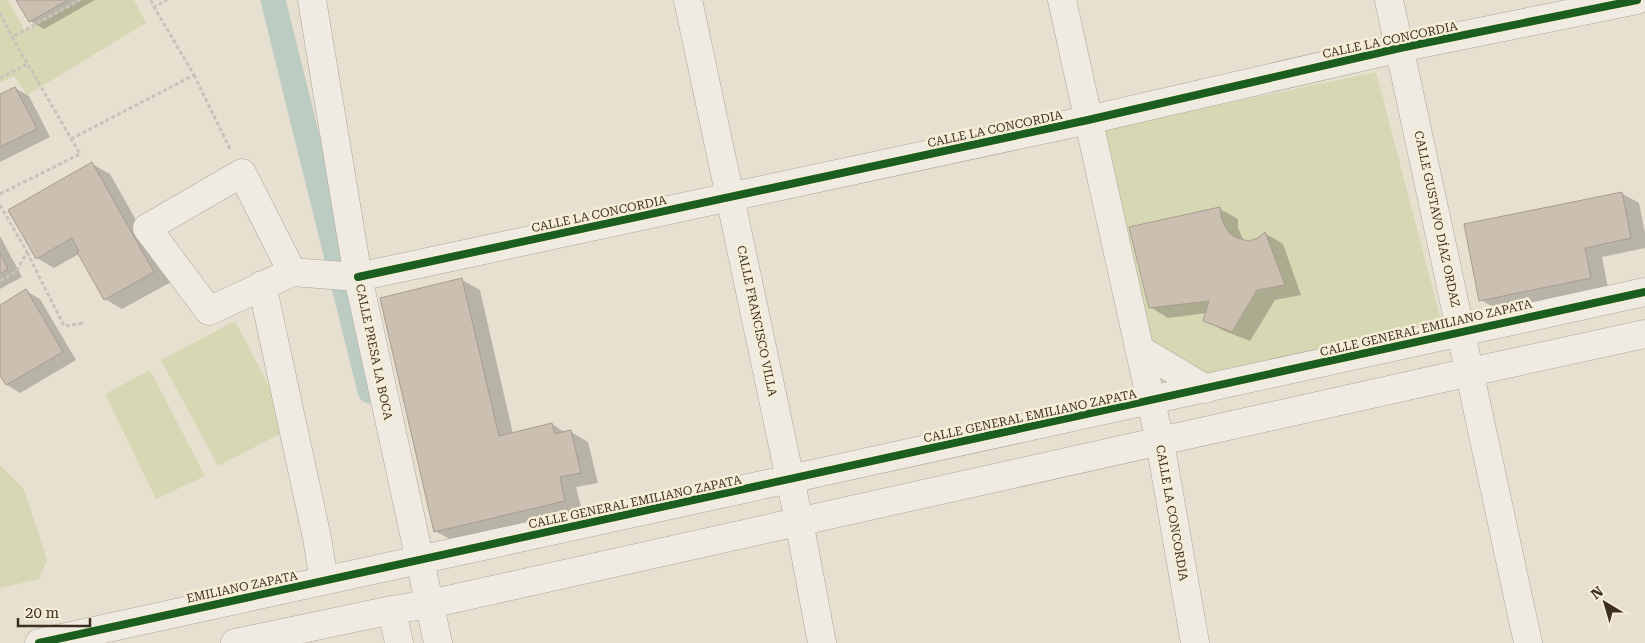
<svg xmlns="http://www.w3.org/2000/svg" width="1645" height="643" font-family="'Roboto Serif',serif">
	<rect width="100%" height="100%" fill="#e7e0d1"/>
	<path fill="#d6d7b3" d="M 0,0 L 8,0 L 25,31 L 82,0 L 134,0 L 146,23 L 27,95 L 14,76 L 0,83 Z
		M 1376,72 L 1441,320 L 1152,387 L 1099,130 Z
		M 235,321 L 291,428 L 218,466 L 161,360 Z
		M 150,370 L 205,476 L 156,499 L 105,394 Z
		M 0,465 L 24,489 L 47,560 L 39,579 L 0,588 Z"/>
	<path fill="#0003" d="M 18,0 L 95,0 L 44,29 L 30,21 Z
		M 15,88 L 29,96 L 50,137 L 0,162 L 0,96 Z
		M 92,164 L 110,174 L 171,282 L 122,309 L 105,299 L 79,254 L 54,268 L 37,258 Z
		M 1621,193 L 1639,203 L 1645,233 L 1645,248 L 1602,257 L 1608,288 L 1498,310 L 1481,300 Z
		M 1220,209 L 1238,219 L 1238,228 L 1244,241 L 1249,242 L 1259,239 L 1266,234 L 1283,244 L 1301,295 L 1275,300 L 1250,341 L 1222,330 L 1205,320 L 1207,313 L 1168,318 L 1150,307 L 1130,228 Z
		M 0,236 L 22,277 L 0,289 Z
		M 462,280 L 480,290 L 513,434 L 552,424 L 566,433 L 571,432 L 588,442 L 598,483 L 576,487 L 582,511 L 453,541 L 435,531 Z
		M 26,291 L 40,299 L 76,360 L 20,393 L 7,385 L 0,373 L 0,306 Z"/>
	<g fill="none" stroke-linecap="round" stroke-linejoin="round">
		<path stroke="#bcccc2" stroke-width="25" d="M 273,0 L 370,391"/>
	</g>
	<path fill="#cbbfb2" stroke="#a89c90" d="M 16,0 L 68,0 L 29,22 Z
		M 15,87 L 37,129 L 0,147 L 0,94 Z
		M 92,162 L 154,272 L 104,300 L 77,252 L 79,251 L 72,238 L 36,259 L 8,210 Z
		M 1622,192 L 1631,238 L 1585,248 L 1591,278 L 1479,301 L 1464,224 Z
		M 1220,207 L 1221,217 L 1224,224 L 1229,233 L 1237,238 L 1249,241 L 1258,238 L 1265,232 L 1285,285 L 1257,290 L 1232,332 L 1203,321 L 1209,301 L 1149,308 L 1129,227 Z
		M 0,253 L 8,269 L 0,274 Z
		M 462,278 L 499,436 L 552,423 L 555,434 L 571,430 L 581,473 L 560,477 L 565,501 L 434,532 L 380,298 Z
		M 26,289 L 63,352 L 6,385 L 0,376 L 0,305 Z"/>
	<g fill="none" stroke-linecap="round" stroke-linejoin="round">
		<g stroke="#ada599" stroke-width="29">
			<path id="minor" d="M 312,0 L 358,277 L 438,643
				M 688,0 L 799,521 L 822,643
				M 1062,0 L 1160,442 L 1195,643
				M 1389,0 L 1528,643
				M 242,173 L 292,272 L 209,311 L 147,228 Z
				M 292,272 L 358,277 L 1088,120 L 1400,48 L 1637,0
				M 262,285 L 317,538 L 324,581
				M 1139,349 L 1206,389
				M 392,610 L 399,643
				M 39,643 L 1645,292
				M 235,643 L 392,610 L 430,604 L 1470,372 L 1645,334"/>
		</g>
		<path stroke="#c8c2b9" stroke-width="3" stroke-dasharray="4 2.5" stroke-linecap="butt" d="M 151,0 L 154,7 L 167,0
			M 0,13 L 12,37
			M 194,75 L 231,151
			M 0,78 L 28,64
			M 71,139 L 194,75 L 154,7
			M 0,194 L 80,154 L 12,37 L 80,0
			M 0,205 L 27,252 L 16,272 L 0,281
			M 27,252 L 64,326 L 84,323"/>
		<use href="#minor" stroke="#efebe3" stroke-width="28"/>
		<g stroke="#f7eed8" stroke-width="11">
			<path id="cycleway" d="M 358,277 L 1088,120 L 1400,48 L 1637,0
				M 39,643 L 1645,292"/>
		</g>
		<use href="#cycleway" stroke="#1b5e20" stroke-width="8"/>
	</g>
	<g text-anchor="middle" stroke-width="5" stroke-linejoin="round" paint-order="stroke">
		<g font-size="12" fill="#3d2e20" stroke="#f7eed8">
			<text transform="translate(1390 40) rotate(-12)" y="4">CALLE LA CONCORDIA</text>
			<text transform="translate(995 129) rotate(-12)" y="4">CALLE LA CONCORDIA</text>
			<text transform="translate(599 214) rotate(-12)" y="4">CALLE LA CONCORDIA</text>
			<text transform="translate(1437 219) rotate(78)" y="4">CALLE GUSTAVO DÍAZ ORDAZ</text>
			<text transform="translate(757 321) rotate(78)" y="4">CALLE FRANCISCO VILLA</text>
			<text transform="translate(1426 328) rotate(-13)" y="4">CALLE GENERAL EMILIANO ZAPATA</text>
			<text transform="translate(374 352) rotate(78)" y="4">CALLE PRESA LA BOCA</text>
			<text transform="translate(1030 416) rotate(-12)" y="4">CALLE GENERAL EMILIANO ZAPATA</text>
			<text transform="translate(635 502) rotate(-12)" y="4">CALLE GENERAL EMILIANO ZAPATA</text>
			<text transform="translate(1172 513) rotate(80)" y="4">CALLE LA CONCORDIA</text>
			<text transform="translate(242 587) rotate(-12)" y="4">EMILIANO ZAPATA</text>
		</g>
	</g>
	<g transform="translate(1605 603) rotate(322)" stroke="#f7eed8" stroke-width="4" paint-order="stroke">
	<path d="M0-4L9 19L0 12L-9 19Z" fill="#3d2e20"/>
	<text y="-8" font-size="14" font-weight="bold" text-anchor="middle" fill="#3d2e20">N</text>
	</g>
	<path d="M18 618v8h72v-8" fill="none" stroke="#3d2e20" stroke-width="2.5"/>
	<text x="25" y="618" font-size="15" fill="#3d2e20" stroke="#f7eed8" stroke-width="4" paint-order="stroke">20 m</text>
</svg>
